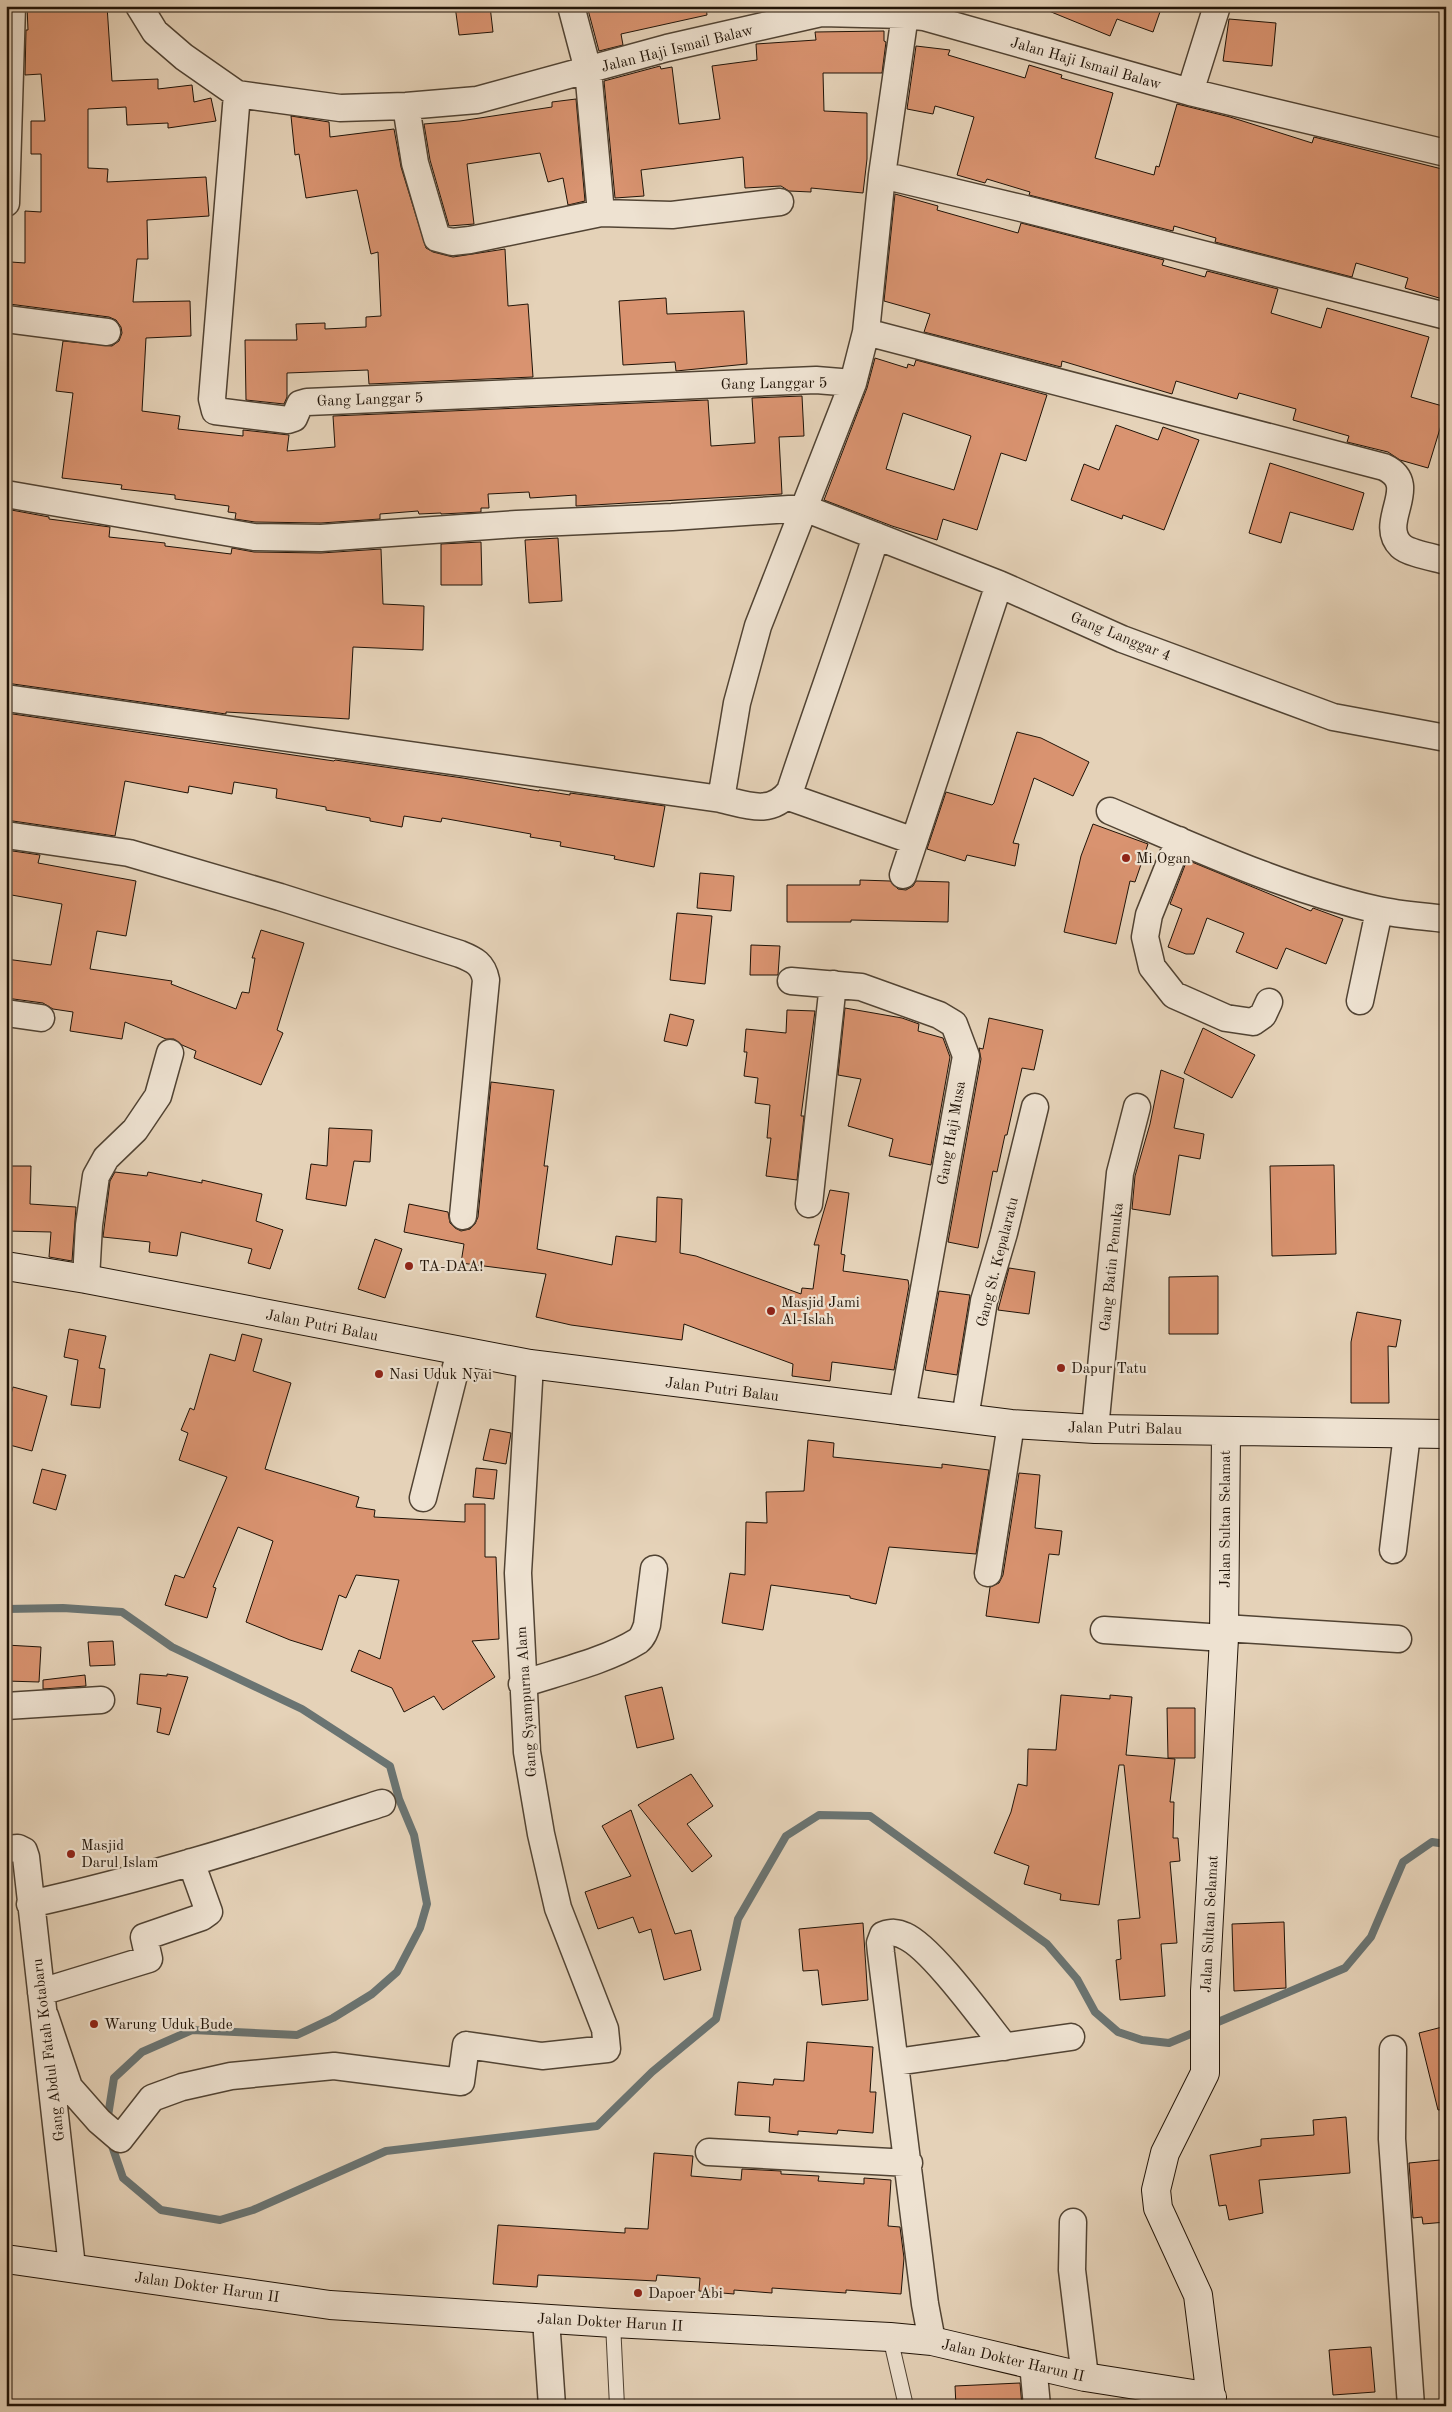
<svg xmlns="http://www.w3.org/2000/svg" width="1452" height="2412" font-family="'Old Standard TT',serif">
	<rect width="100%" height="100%" fill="#e5d2b8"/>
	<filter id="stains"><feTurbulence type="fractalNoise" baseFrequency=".004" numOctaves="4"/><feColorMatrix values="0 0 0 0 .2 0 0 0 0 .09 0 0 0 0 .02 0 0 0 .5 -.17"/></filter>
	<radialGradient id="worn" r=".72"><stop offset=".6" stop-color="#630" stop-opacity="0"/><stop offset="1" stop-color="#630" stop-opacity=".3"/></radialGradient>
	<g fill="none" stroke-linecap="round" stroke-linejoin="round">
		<path stroke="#6a7472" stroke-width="8" d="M 6,1609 L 63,1608 L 122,1612 L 172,1647 L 302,1709 L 390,1766 L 399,1799 L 414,1835 L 427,1904 L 420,1928 L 397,1972 L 372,1994 L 333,2018 L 297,2035 L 192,2030 L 142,2052 L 114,2078 L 107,2122
			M 1211,2025 L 1345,1968 L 1371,1937 L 1403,1862 L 1432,1842 L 1446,1844
			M 110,2140 L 123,2178 L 161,2210 L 220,2220 L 253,2210 L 386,2151 L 597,2126 L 652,2072 L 716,2019 L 738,1919 L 786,1836 L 819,1815 L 870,1816 L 1047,1944 L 1077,1979 L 1095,2012 L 1118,2032 L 1142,2040 L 1169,2043 L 1200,2030"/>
	</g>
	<path fill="#d99370" stroke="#201307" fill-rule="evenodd" d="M 27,6 L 107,6 L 112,81 L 158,79 L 158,89 L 192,85 L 194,102 L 211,98 L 216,121 L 168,128 L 168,123 L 127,125 L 126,107 L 88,109 L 88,168 L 108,169 L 107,182 L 206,177 L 209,216 L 147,220 L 148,259 L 137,259 L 133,302 L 190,301 L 191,336 L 146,338 L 142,411 L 180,416 L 178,429 L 243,436 L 243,430 L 289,435 L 287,451 L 335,447 L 333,416 L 708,400 L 711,446 L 755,443 L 752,398 L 802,396 L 804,436 L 779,437 L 782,494 L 576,506 L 576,495 L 530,498 L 529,492 L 488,494 L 489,508 L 481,508 L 481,512 L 441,514 L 441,513 L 419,514 L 418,511 L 380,514 L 380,519 L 321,523 L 255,522 L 235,519 L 236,513 L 228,512 L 229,506 L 175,499 L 175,495 L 121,489 L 122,485 L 62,478 L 73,393 L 56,391 L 63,341 L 112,346 L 119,341 L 122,333 L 121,327 L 116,320 L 109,317 L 9,304 L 11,262 L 25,263 L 25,211 L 41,212 L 41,154 L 31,154 L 31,121 L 45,121 L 41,74 L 25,75 L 26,30 L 28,30 Z
		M 455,6 L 490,6 L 493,32 L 459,35 Z
		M 587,6 L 706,6 L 707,15 L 621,34 L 623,45 L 599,51 Z
		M 1090,6 L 1162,6 L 1153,32 L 1117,19 L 1110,36 L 1039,7 Z
		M 1229,19 L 1276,23 L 1272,66 L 1223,61 Z
		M 884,31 L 884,41 L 886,42 L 882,73 L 823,73 L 824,111 L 867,113 L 867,159 L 863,193 L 811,188 L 811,192 L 789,191 L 781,186 L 745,188 L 743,157 L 641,170 L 644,196 L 615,198 L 604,81 L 660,66 L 661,69 L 672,67 L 679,124 L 720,119 L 712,66 L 757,60 L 756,44 L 816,40 L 815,32 Z
		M 916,46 L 950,50 L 948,55 L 1025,78 L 1029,65 L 1062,75 L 1061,78 L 1113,93 L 1095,158 L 1154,175 L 1156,166 L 1159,167 L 1177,104 L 1230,117 L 1312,143 L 1314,137 L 1446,170 L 1446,300 L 1405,288 L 1408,278 L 1356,263 L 1352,277 L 1215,242 L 1216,238 L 1174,226 L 1173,231 L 1029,195 L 1030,192 L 987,179 L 985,183 L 957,175 L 974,117 L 935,106 L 933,114 L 907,109 Z
		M 576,99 L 585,201 L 568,205 L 563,178 L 548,182 L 540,153 L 467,164 L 474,224 L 449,226 L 430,160 L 424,124 L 460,121 L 552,107 L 552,102 Z
		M 291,116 L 329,122 L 330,137 L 394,129 L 401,167 L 426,248 L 433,252 L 453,257 L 505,249 L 508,306 L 528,304 L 533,377 L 369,384 L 368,370 L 287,373 L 287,397 L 284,404 L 246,400 L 245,340 L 297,340 L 296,324 L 325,323 L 325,329 L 366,327 L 366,317 L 381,316 L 378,252 L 371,254 L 357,190 L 306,198 L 299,154 L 295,155 Z
		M 895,194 L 938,206 L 937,210 L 1018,233 L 1021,223 L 1164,260 L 1162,265 L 1205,277 L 1207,271 L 1278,289 L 1271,313 L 1321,328 L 1327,308 L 1429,337 L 1411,397 L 1446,407 L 1446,409 L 1428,468 L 1400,460 L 1388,452 L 1347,442 L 1349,436 L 1293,420 L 1296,409 L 1239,393 L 1237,399 L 1176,381 L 1172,394 L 1062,361 L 1061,367 L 924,332 L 930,314 L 884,301 Z
		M 666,298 L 667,314 L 744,311 L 747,364 L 676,371 L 675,362 L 623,365 L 619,301 Z
		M 875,358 L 907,368 L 908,364 L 914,366 L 916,360 L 1047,395 L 1026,461 L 1001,453 L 977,530 L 943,519 L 937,540 L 892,526 L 824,500 L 867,388 ZM 903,413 L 971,436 L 954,490 L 886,469 Z
		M 1116,425 L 1158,440 L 1163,427 L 1199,440 L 1164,530 L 1123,515 L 1122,519 L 1071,500 L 1084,464 L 1099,470 Z
		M 1270,463 L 1364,493 L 1353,530 L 1290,512 L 1281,543 L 1249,533 Z
		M 6,509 L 49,517 L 49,519 L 110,527 L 109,537 L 165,543 L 165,546 L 231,554 L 232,548 L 254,552 L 321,553 L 381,549 L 383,604 L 424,606 L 423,650 L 353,647 L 349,719 L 226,712 L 226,714 L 6,683 Z
		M 558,538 L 562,601 L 529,603 L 525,540 Z
		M 481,542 L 482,585 L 441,585 L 441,544 Z
		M 6,713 L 334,761 L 335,760 L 463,778 L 539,791 L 539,790 L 570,795 L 570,793 L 665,806 L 654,867 L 614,859 L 615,856 L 560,846 L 561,842 L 530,837 L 531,834 L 442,818 L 441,822 L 404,816 L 402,827 L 370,821 L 370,818 L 326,810 L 326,807 L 276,798 L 277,789 L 234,782 L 232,794 L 189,786 L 188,793 L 125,781 L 115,836 L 6,820 Z
		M 1017,732 L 1041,738 L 1089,762 L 1073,796 L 1034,778 L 1013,843 L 1019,844 L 1015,866 L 967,855 L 965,861 L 927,849 L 946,792 L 992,805 L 994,803 Z
		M 1093,824 L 1148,844 L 1135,882 L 1130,881 L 1116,944 L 1064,932 L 1081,856 Z
		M 6,850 L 40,855 L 38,863 L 136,881 L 126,936 L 97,931 L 90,969 L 172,981 L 171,984 L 236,1009 L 242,992 L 249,993 L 255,958 L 252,958 L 261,930 L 304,943 L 277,1030 L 283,1033 L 261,1085 L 194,1058 L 196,1051 L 182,1045 L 174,1039 L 166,1039 L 125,1022 L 122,1039 L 70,1031 L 73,1012 L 53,1009 L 43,1003 L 6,998 L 6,959 L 51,965 L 62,904 L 6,894 Z
		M 1187,860 L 1311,911 L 1313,908 L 1343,919 L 1326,964 L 1286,948 L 1277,969 L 1236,952 L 1244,933 L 1207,918 L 1194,954 L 1186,954 L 1168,947 L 1182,909 L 1170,904 Z
		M 700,873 L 734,876 L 731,911 L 697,908 Z
		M 860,880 L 890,881 L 898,889 L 906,890 L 913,886 L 916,881 L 949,882 L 948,922 L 851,920 L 851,922 L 787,922 L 787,885 L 860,885 Z
		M 677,913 L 712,916 L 705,984 L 670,980 Z
		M 751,945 L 780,946 L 778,975 L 750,975 Z
		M 845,1008 L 902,1018 L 919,1024 L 918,1031 L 943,1038 L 950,1057 L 931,1165 L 889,1156 L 893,1139 L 848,1126 L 861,1079 L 838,1075 Z
		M 787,1010 L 815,1011 L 801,1116 L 804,1116 L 797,1180 L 766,1176 L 771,1138 L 767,1138 L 770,1105 L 755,1103 L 758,1078 L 744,1076 L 747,1052 L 744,1052 L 746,1029 L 786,1033 Z
		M 670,1014 L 694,1020 L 687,1046 L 664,1041 Z
		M 989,1018 L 1043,1030 L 1034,1070 L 1022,1068 L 1007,1135 L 1005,1135 L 997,1172 L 993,1171 L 978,1248 L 948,1242 L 981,1059 L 979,1048 L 983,1049 Z
		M 1203,1028 L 1255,1055 L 1232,1098 L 1184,1073 Z
		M 1161,1070 L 1184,1079 L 1174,1128 L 1204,1134 L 1200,1159 L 1179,1155 L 1170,1215 L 1132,1209 L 1135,1176 L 1150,1124 Z
		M 491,1082 L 554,1090 L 544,1166 L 548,1166 L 537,1249 L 612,1265 L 616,1236 L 656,1242 L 657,1197 L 682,1199 L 680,1253 L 696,1256 L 801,1294 L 802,1288 L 813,1289 L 819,1245 L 814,1245 L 830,1190 L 849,1193 L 841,1254 L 845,1255 L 843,1271 L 908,1280 L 909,1286 L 894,1370 L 832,1362 L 830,1381 L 792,1376 L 793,1364 L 684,1324 L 682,1340 L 571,1325 L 536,1317 L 546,1274 L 461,1263 L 464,1244 L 404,1232 L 409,1204 L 448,1212 L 450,1223 L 455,1228 L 461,1231 L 470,1229 L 475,1224 L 478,1217 Z
		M 329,1128 L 372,1130 L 370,1162 L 354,1161 L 346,1206 L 306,1199 L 311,1164 L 327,1166 Z
		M 1334,1165 L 1336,1254 L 1272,1256 L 1270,1166 Z
		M 6,1166 L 31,1166 L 30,1204 L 76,1207 L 72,1261 L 49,1257 L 51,1232 L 6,1231 Z
		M 115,1172 L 147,1176 L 148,1172 L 202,1183 L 202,1180 L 262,1194 L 256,1221 L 283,1230 L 270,1269 L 248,1263 L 252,1249 L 181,1232 L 177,1256 L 149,1252 L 150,1242 L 103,1237 L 110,1181 Z
		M 375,1239 L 402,1249 L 385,1298 L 358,1289 Z
		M 1009,1268 L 1035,1272 L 1029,1314 L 998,1310 Z
		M 1218,1276 L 1218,1334 L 1169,1334 L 1169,1277 Z
		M 939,1291 L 970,1295 L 957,1375 L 925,1370 Z
		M 1357,1312 L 1401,1320 L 1396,1347 L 1388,1346 L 1389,1403 L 1351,1403 L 1351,1342 Z
		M 69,1329 L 106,1336 L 99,1368 L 105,1369 L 100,1408 L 71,1405 L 78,1360 L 64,1357 Z
		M 242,1334 L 262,1339 L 253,1371 L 291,1383 L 265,1469 L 359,1497 L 356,1507 L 375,1510 L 374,1517 L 465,1522 L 465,1504 L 485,1504 L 485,1557 L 496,1557 L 499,1639 L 472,1641 L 495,1677 L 443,1710 L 434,1696 L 404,1712 L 392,1688 L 351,1671 L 359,1650 L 380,1659 L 399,1580 L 356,1575 L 346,1598 L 339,1595 L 322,1650 L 290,1640 L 246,1622 L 273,1541 L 238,1527 L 213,1587 L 216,1588 L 207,1618 L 165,1605 L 175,1575 L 184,1578 L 227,1477 L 179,1460 L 188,1433 L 181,1430 L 190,1408 L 194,1410 L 210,1354 L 235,1361 Z
		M 13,1387 L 47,1396 L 32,1451 L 6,1444 L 6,1412 Z
		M 490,1429 L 511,1433 L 506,1464 L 483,1460 Z
		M 808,1440 L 834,1443 L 833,1457 L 942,1468 L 942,1464 L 989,1470 L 976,1554 L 889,1547 L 876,1604 L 850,1598 L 850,1596 L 771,1585 L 763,1630 L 722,1623 L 730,1573 L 745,1575 L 746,1522 L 767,1523 L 766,1492 L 804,1491 Z
		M 476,1468 L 497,1470 L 494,1499 L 473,1497 Z
		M 42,1469 L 66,1475 L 56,1510 L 33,1503 Z
		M 1019,1473 L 1040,1475 L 1035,1528 L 1062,1531 L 1059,1555 L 1049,1554 L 1039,1623 L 986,1616 L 990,1587 L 999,1583 L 1003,1575 Z
		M 113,1641 L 115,1665 L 90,1666 L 88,1642 Z
		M 6,1645 L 41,1647 L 39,1682 L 6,1681 Z
		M 140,1674 L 167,1676 L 167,1674 L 188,1677 L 169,1735 L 157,1732 L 161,1708 L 137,1704 Z
		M 85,1675 L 86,1686 L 43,1689 L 43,1680 Z
		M 662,1687 L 674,1739 L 637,1748 L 625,1696 Z
		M 1061,1695 L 1110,1699 L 1110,1695 L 1132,1697 L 1126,1755 L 1175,1759 L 1170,1802 L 1174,1802 L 1173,1838 L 1178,1838 L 1180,1861 L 1170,1862 L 1177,1943 L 1161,1944 L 1165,1996 L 1120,2000 L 1116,1960 L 1121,1959 L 1118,1920 L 1140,1918 L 1124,1765 L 1119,1765 L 1099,1905 L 1060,1900 L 1061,1894 L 1024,1884 L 1029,1866 L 994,1853 L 1011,1812 L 1018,1784 L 1027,1786 L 1028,1749 L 1056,1750 Z
		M 1167,1708 L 1195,1708 L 1195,1758 L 1168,1758 Z
		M 691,1774 L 713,1806 L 687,1824 L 712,1856 L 692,1872 L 638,1805 Z
		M 631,1810 L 675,1934 L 691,1930 L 701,1970 L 664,1980 L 651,1929 L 639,1933 L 633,1917 L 598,1929 L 585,1892 L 631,1876 L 602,1826 Z
		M 1284,1922 L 1286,1988 L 1234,1991 L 1232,1924 Z
		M 863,1923 L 868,2000 L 822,2005 L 818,1970 L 803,1971 L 799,1929 Z
		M 1446,2026 L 1446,2109 L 1438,2110 L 1419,2033 Z
		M 807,2042 L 873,2047 L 870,2092 L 876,2092 L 873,2133 L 838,2130 L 837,2134 L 798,2131 L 798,2135 L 769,2132 L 770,2117 L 735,2115 L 738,2082 L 773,2085 L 774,2079 L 804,2081 Z
		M 1346,2117 L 1350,2173 L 1259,2180 L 1263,2213 L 1229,2220 L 1226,2205 L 1219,2206 L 1210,2155 L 1261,2146 L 1261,2139 L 1314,2135 L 1313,2120 Z
		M 654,2153 L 693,2156 L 691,2176 L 741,2180 L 742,2169 L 781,2171 L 781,2174 L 819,2176 L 818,2181 L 864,2184 L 864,2178 L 891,2180 L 888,2226 L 900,2227 L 904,2258 L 901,2294 L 846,2290 L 846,2293 L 772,2288 L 772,2293 L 734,2290 L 734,2294 L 699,2291 L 700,2278 L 657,2275 L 656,2281 L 538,2275 L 537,2287 L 493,2284 L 498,2225 L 625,2233 L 625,2228 L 648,2229 Z
		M 1440,2160 L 1441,2162 L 1446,2162 L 1446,2222 L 1423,2224 L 1422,2217 L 1413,2218 L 1409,2163 Z
		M 1371,2347 L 1375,2392 L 1333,2395 L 1329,2350 Z
		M 1020,2383 L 1022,2406 L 956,2406 L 955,2386 Z"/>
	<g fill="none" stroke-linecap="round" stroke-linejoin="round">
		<g stroke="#514333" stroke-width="16">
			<path id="lane" d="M 613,2323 L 617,2406
				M 890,2337 L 906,2406"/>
		</g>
		<g stroke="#514333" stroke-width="29">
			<path id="street" d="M 139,6 L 155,32 L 184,57 L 237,94 L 340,108 L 406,106 L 477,100 L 667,48 L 821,13 L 905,15 L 924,17 L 1190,92 L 1446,153
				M 571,6 L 588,70 L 601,213
				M 1190,92 L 1217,6
				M 237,94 L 212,399 L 215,411 L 288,420 L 294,418 L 300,404 L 307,402 L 816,380 L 853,383
				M 406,106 L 415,163 L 437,238 L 452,242 L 470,240 L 601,213 L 672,215 L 780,202
				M 882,175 L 1021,208 L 1446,316
				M 6,203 L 12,6
				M 6,319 L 107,332
				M 866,332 L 1384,467 C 1423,485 1376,522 1401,546 C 1408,553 1436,558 1446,561
				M 6,494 L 254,537 L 321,538 L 517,524 L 672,517 L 804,508 L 999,584 L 1122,639 L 1333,717 L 1446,738
				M 6,698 L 721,799 L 737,703 L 758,626 L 853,383 L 866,332 L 882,175 L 905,15
				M 786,796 L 914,841
				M 721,799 C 747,805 771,816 790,791 C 818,706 849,622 876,536
				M 1110,811 C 1197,848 1285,889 1378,910 C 1400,915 1423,916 1446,919
				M 6,835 L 129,853 L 280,897 L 460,954 C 475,960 483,964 486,980 L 463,1216
				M 1179,840 L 1149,915 L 1145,937 L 1152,967 L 1174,995 L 1226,1018 L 1253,1022 L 1263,1015 L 1269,1002
				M 903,875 L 999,584
				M 791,981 L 861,987 L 939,1015 L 954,1024 L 966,1056 L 902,1411
				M 1360,1001 L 1379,911
				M 6,1013 L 41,1018
				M 809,1204 L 833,984
				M 86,1279 L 89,1225 L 96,1176 L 106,1158 L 135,1130 L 158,1096 L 170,1053
				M 965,1418 L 984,1301 L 1004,1233 L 1035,1107
				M 1095,1429 L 1120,1173 L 1137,1107
				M 423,1498 L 460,1351
				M 1393,1550 L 1407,1434
				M 988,1573 L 1011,1424
				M 1224,1628 L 1398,1639
				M 1104,1630 L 1224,1638
				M 522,1684 C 558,1672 606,1661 638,1641 C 643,1637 645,1631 647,1625 L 654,1569
				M 6,1706 L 101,1700
				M 6,1849 L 18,1848 L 24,1851 L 26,1857 L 72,2267
				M 30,1904 C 149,1878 266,1840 382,1803
				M 41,1992 L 149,1959 L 144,1937 L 202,1917 L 209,1912 L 191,1862
				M 45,2016 L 69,2087 L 99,2121 L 120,2139 L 152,2098 L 182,2087 L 231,2076 L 334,2066 L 461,2082 L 466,2045 L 542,2056 L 607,2049 L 605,2029 L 558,1908 L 541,1834 L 527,1752 L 518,1573 L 530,1364
				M 1393,2049 L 1392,2139 L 1411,2406
				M 896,2062 L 1071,2037
				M 709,2152 L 909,2163
				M 1073,2222 L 1072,2270 L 1085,2377
				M 546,2319 L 552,2406
				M 932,2341 L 925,2304 L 881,1953 L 880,1943 L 883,1935 C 892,1932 897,1932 905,1936 C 932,1948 984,2021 1005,2047
				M 1033,2364 L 1037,2406"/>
		</g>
		<g stroke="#201307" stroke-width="30">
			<path id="secondary" d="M 6,1266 L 86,1279 L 530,1364 L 1011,1424 L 1095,1429 L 1446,1434
				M 6,2259 L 330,2305 L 613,2323 L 890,2337 L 932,2341 L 1085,2377 L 1212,2397
				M 1212,2406 L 1198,2295 L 1158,2208 L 1156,2190 L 1165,2153 L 1205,2073 L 1205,1991 L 1224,1638 L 1226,1431"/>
		</g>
		<use href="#lane" stroke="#eee2d1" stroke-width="14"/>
		<use href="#street" stroke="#eee2d1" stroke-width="26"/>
		<use href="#secondary" stroke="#eee2d1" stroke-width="28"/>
	</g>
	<g fill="#8f2418" stroke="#eee2d1" stroke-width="2">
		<circle cx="1126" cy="858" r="5"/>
		<circle cx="409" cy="1266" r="5"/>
		<circle cx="771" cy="1311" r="5"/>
		<circle cx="1061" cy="1368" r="5"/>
		<circle cx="379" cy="1374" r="5"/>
		<circle cx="71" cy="1854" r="5"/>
		<circle cx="94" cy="2024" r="5"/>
		<circle cx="638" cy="2293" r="5"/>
	</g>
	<g text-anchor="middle" stroke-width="4.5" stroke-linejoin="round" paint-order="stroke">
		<g font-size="15" fill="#201307" stroke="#eee2d1">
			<text transform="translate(677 48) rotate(-14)" y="5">Jalan Haji Ismail Balaw</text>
			<text transform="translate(1086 63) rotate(16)" y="5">Jalan Haji Ismail Balaw</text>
			<text transform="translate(774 383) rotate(-1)" y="5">Gang Langgar 5</text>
			<text transform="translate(370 399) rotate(-2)" y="5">Gang Langgar 5</text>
			<text transform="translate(1121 636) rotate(22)" y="5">Gang Langgar 4</text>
			<text transform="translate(951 1133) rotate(-80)" y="5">Gang Haji Musa</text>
			<text transform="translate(997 1262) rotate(-76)" y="5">Gang St. Kepalaratu</text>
			<text transform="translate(1111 1267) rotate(-84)" y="5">Gang Batin Pemuka</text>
			<text transform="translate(322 1325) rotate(11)" y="5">Jalan Putri Balau</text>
			<text transform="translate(722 1389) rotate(7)" y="5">Jalan Putri Balau</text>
			<text transform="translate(1125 1428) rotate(1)" y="5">Jalan Putri Balau</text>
			<text transform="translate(1225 1519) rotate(-90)" y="5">Jalan Sultan Selamat</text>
			<text transform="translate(526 1702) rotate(-94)" y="5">Gang Syampurna Alam</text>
			<text transform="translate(1209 1924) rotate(-87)" y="5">Jalan Sultan Selamat</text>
			<text transform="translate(48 2050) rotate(-97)" y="5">Gang Abdul Fatah Kotabaru</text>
			<text transform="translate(207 2287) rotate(8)" y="5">Jalan Dokter Harun II</text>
			<text transform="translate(610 2322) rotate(3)" y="5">Jalan Dokter Harun II</text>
			<text transform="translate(1013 2360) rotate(13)" y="5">Jalan Dokter Harun II</text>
		</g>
		<g font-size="15" fill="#201307" stroke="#eee2d1" text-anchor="start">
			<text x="1136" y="863">Mi Ogan</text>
			<text x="419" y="1271">TA-DAA!</text>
			<text x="781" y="1307">Masjid Jami<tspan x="781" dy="17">Al-Islah</tspan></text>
			<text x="1071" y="1373">Dapur Tatu</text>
			<text x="389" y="1379">Nasi Uduk Nyai</text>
			<text x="81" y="1850">Masjid<tspan x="81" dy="17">Darul Islam</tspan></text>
			<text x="104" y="2029">Warung Uduk Bude</text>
			<text x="648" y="2298">Dapoer Abi</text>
		</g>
	</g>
	<rect width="1452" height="2412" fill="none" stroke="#e5d2b8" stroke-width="25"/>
	<rect x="8" y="8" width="1437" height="2397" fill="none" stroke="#201307" stroke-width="2.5"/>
	<rect x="12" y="12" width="1427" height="2387" fill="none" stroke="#201307"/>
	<rect width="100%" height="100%" filter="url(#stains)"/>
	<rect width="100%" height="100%" fill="url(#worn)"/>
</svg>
